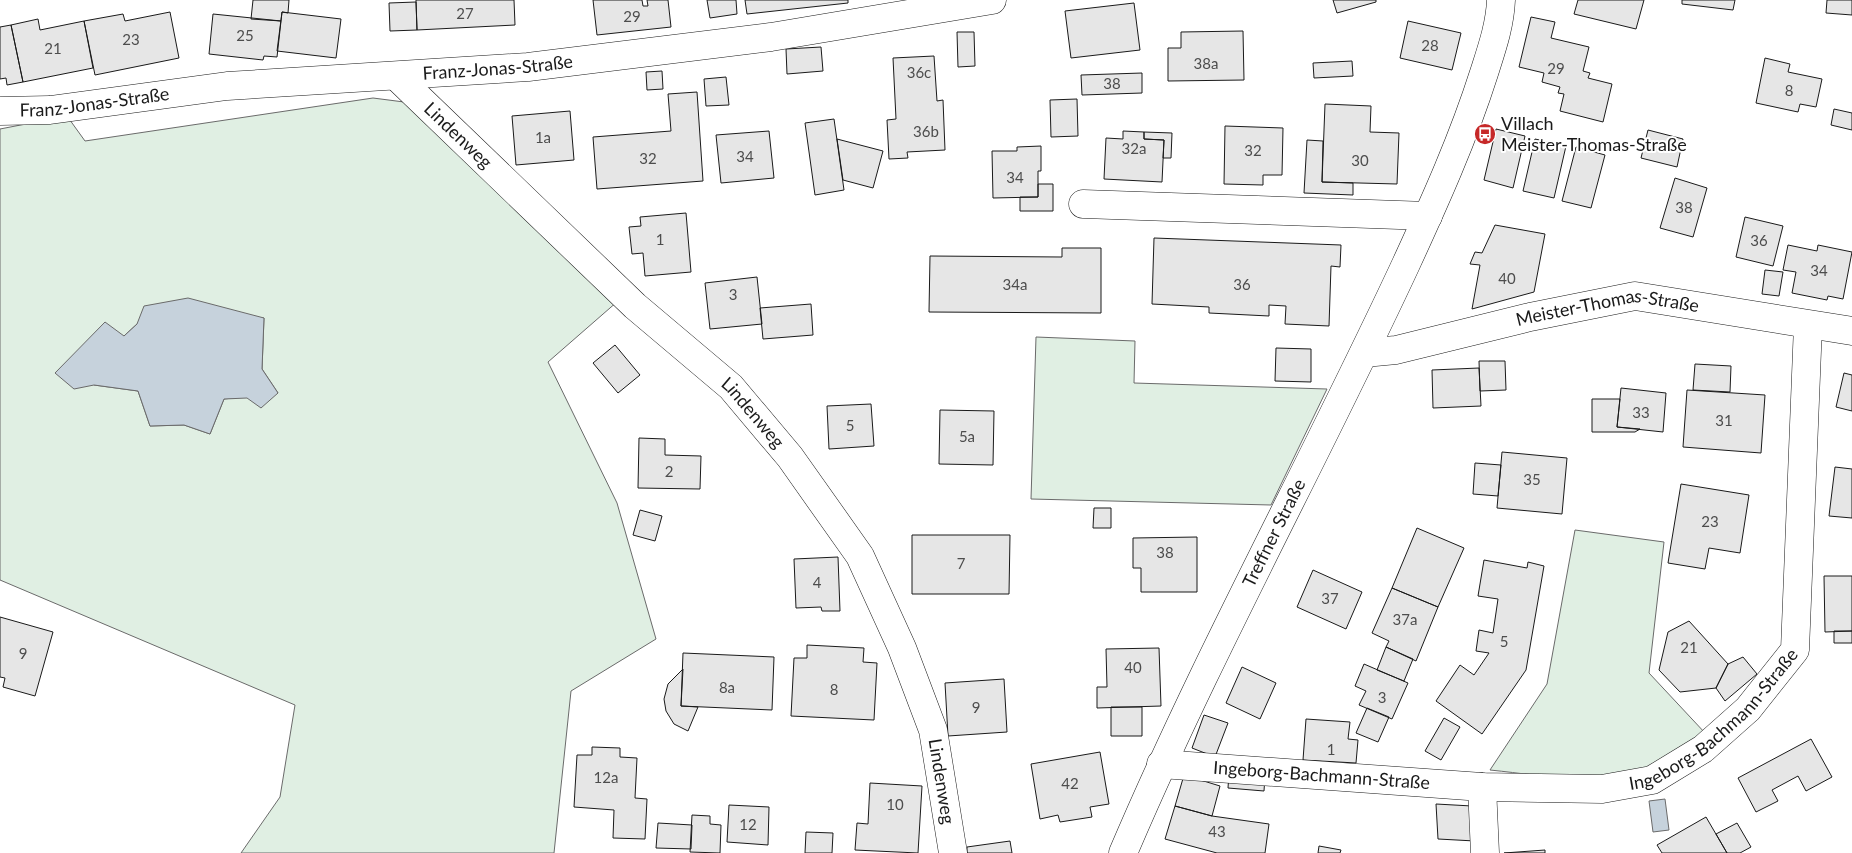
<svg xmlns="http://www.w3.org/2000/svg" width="1852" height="853" font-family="Lato,sans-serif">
	<rect width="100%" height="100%" fill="#fff"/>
	<path fill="#e0efe3" stroke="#6a6a6a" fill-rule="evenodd" d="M 373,98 L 404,102 L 618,301 L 548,362 L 617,503 L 656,639 L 571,691 L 554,853 L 241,853 L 280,797 L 295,705 L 0,580 L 0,129 L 67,116 L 85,141 ZM 264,318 L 262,369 L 278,393 L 224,399 L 210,434 L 184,425 L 150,426 L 138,391 L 94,385 L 124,336 L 137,324 Z
		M 1036,337 L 1135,341 L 1134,383 L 1327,389 L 1271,505 L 1031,499 Z
		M 1575,530 L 1664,542 L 1649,673 L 1706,734 C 1694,742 1681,753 1668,760 C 1612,790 1550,776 1490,770 L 1547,684 Z"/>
	<path fill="#c6d2dc" stroke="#6a6a6a" d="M 188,298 L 264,318 L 262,369 L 278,393 L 261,408 L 247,398 L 224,399 L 210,434 L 184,425 L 150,426 L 138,391 L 94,385 L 74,389 L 55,373 L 105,322 L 124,336 L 137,324 L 144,306 Z
		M 1665,799 L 1669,830 L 1653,832 L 1649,801 Z"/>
	<path fill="#e6e6e6" stroke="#1a1a1a" d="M 253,0 L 289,0 L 288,13 L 282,12 L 281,21 L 251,19 Z
		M 416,0 L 514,0 L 515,25 L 417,30 Z
		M 593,0 L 642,0 L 643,6 L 648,6 L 647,0 L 668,0 L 671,27 L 597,35 Z
		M 707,0 L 736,0 L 737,14 L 710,18 Z
		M 745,0 L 848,0 L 848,3 L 747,14 Z
		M 1333,0 L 1376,0 L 1376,2 L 1337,13 Z
		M 1578,0 L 1644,0 L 1636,29 L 1574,14 Z
		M 1682,0 L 1735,0 L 1733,10 L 1682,4 Z
		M 1827,0 L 1852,0 L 1852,15 L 1826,13 Z
		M 416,2 L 417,30 L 390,31 L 389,3 Z
		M 1134,3 L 1140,50 L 1071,58 L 1065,11 Z
		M 170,12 L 179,58 L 95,75 L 84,21 L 123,14 L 125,21 Z
		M 282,12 L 341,19 L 336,58 L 277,51 Z
		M 213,14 L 281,21 L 277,57 L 264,56 L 263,60 L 209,54 Z
		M 1531,17 L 1555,22 L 1551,38 L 1589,47 L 1583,71 L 1590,73 L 1588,78 L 1612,84 L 1603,122 L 1560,111 L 1564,94 L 1558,93 L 1560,87 L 1542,82 L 1544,73 L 1519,67 Z
		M 38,19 L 40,30 L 84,21 L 93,68 L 23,82 L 11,25 Z
		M 1408,21 L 1461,33 L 1452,70 L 1400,58 Z
		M 11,25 L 23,82 L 7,85 L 6,78 L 0,79 L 0,27 Z
		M 1243,31 L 1244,80 L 1168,81 L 1168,48 L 1181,48 L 1181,32 Z
		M 957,32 L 974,32 L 975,66 L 958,67 Z
		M 821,47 L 823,71 L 787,74 L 786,49 Z
		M 934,56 L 937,101 L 943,100 L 945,150 L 907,152 L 908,158 L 889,159 L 887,120 L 896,119 L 893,58 Z
		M 1765,58 L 1790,64 L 1788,72 L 1822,79 L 1816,107 L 1800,104 L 1798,112 L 1756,103 Z
		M 1352,61 L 1353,76 L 1314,78 L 1313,63 Z
		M 662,71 L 663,89 L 647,90 L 646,72 Z
		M 1142,73 L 1142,93 L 1082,95 L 1081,75 Z
		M 726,77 L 729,105 L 706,106 L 704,79 Z
		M 697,92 L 703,181 L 597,189 L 593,137 L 671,131 L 668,94 Z
		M 1077,99 L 1078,136 L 1051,137 L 1050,100 Z
		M 1325,104 L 1371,106 L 1370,132 L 1399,133 L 1397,184 L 1322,182 Z
		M 1834,109 L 1852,113 L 1852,130 L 1831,125 Z
		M 570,111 L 574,160 L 516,165 L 512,116 Z
		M 834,119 L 844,190 L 815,195 L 805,123 Z
		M 1225,126 L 1283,128 L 1282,175 L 1263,175 L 1263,185 L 1224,184 Z
		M 1496,129 L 1525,136 L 1513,188 L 1484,180 Z
		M 1648,130 L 1683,139 L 1677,167 L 1641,158 Z
		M 769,131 L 774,178 L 721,183 L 716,135 Z
		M 1123,131 L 1144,132 L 1144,139 L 1164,140 L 1162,182 L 1104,179 L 1106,138 L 1123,139 Z
		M 1144,132 L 1172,133 L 1171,158 L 1163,158 L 1164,140 L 1144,139 Z
		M 837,139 L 883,151 L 873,188 L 843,180 Z
		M 1535,139 L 1566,146 L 1554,198 L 1523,191 Z
		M 1307,140 L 1323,141 L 1322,182 L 1353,183 L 1353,195 L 1304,193 Z
		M 1041,146 L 1041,171 L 1038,171 L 1038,197 L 993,198 L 992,151 L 1017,151 L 1017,147 Z
		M 1576,147 L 1605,155 L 1591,208 L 1562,201 Z
		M 1675,178 L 1707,188 L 1693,237 L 1660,228 Z
		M 1038,184 L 1053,184 L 1053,211 L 1020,211 L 1020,197 L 1038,197 Z
		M 686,213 L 691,272 L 645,276 L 643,253 L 632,254 L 629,227 L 641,226 L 640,217 Z
		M 1745,217 L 1783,226 L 1773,266 L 1736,257 Z
		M 1495,225 L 1545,234 L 1534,292 L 1472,309 L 1480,265 L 1470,264 L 1475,252 L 1482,253 Z
		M 1154,238 L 1341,245 L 1340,267 L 1331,266 L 1329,326 L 1285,324 L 1286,306 L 1269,305 L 1269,316 L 1209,313 L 1209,307 L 1152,304 Z
		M 1788,245 L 1817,251 L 1818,245 L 1852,252 L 1843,299 L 1828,296 L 1827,300 L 1792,293 L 1796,272 L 1783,270 Z
		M 1062,248 L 1101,248 L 1101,313 L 929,312 L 930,256 L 1062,257 Z
		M 1765,270 L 1783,272 L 1779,296 L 1762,294 Z
		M 757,277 L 762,324 L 710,329 L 705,283 Z
		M 811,304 L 813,335 L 763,339 L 760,308 Z
		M 615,345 L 640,375 L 618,393 L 593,363 Z
		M 1276,348 L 1311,349 L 1311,382 L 1275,381 Z
		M 1479,361 L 1505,361 L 1506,390 L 1480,391 Z
		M 1695,364 L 1731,366 L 1730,392 L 1693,390 Z
		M 1479,368 L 1481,406 L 1433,408 L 1432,370 Z
		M 1844,373 L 1852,375 L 1852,411 L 1836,407 Z
		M 1621,388 L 1666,393 L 1663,432 L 1617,427 Z
		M 1687,390 L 1765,395 L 1761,453 L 1683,447 Z
		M 1592,399 L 1620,399 L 1617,427 L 1640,429 L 1635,432 L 1592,432 Z
		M 871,404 L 874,446 L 829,449 L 827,406 Z
		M 940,410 L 994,411 L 993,465 L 939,464 Z
		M 639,438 L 665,439 L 665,455 L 701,456 L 700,489 L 638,488 Z
		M 1502,452 L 1567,458 L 1562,514 L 1497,508 Z
		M 1475,463 L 1501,465 L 1498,496 L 1473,494 Z
		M 1835,467 L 1852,469 L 1852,518 L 1829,516 Z
		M 1681,484 L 1749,495 L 1740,553 L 1709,548 L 1705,569 L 1668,563 Z
		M 1094,508 L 1111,508 L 1111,528 L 1093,528 Z
		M 640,510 L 662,516 L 655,541 L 633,535 Z
		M 1417,528 L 1464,548 L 1438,607 L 1392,588 Z
		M 912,535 L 1010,535 L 1009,594 L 912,594 Z
		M 1197,537 L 1197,592 L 1141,592 L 1141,568 L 1133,568 L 1133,538 Z
		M 838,557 L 840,611 L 822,611 L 821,607 L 796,608 L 794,559 Z
		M 1484,560 L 1527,568 L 1528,562 L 1544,566 L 1526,670 L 1482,734 L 1436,701 L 1460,665 L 1474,675 L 1489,653 L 1476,651 L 1479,630 L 1493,633 L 1498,599 L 1478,596 Z
		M 1313,570 L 1362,592 L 1346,629 L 1297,607 Z
		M 1824,576 L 1852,576 L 1852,631 L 1825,632 Z
		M 1392,588 L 1438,607 L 1416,661 L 1386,647 L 1389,641 L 1372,633 Z
		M 0,617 L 53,632 L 35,696 L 3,687 L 5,678 L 0,677 Z
		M 1689,621 L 1728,664 L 1716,688 L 1680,692 L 1659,670 L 1668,632 Z
		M 1834,631 L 1852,631 L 1852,643 L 1834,643 Z
		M 807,645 L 864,648 L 863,662 L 877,663 L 874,720 L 791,716 L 794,658 L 807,658 Z
		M 1386,647 L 1413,659 L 1404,681 L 1377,670 Z
		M 1159,648 L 1161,706 L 1097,708 L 1097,687 L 1107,687 L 1106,649 Z
		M 683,653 L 774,657 L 772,710 L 681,706 Z
		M 1743,657 L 1757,674 L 1725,701 L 1716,688 L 1728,664 Z
		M 1364,664 L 1408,683 L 1392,719 L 1359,705 L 1366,691 L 1355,686 Z
		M 1242,667 L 1276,683 L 1260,719 L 1226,703 Z
		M 683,669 L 681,706 L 698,707 L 688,731 L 674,724 L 666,711 L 664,699 L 668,684 Z
		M 1004,679 L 1007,732 L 948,736 L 945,683 Z
		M 1111,707 L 1142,707 L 1142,736 L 1111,736 Z
		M 1367,708 L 1389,717 L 1378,742 L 1356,733 Z
		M 1204,715 L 1228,723 L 1215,757 L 1192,748 Z
		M 1444,718 L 1460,727 L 1441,760 L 1425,751 Z
		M 1306,719 L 1350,722 L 1348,739 L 1358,740 L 1356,763 L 1303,760 Z
		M 1811,739 L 1832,777 L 1806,791 L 1798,776 L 1772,790 L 1778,801 L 1756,812 L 1738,778 Z
		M 592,747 L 620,748 L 620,757 L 637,758 L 635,798 L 647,799 L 645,839 L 613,838 L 614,810 L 574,807 L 577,755 L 592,755 Z
		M 1100,752 L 1109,804 L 1090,807 L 1092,817 L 1060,822 L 1058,815 L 1040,819 L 1031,764 Z
		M 1229,773 L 1265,776 L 1264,791 L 1228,788 Z
		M 1184,775 L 1220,786 L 1212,816 L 1175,806 Z
		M 870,783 L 922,786 L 918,853 L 855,850 L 857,823 L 868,824 Z
		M 1436,804 L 1472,806 L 1475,841 L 1438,839 Z
		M 729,805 L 769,807 L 768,845 L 727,842 Z
		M 1175,806 L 1212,816 L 1269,824 L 1265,853 L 1217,853 L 1165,839 Z
		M 692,815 L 710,816 L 710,824 L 721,825 L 720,853 L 690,852 Z
		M 1706,817 L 1727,853 L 1662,853 L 1657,845 Z
		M 658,823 L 692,825 L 691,849 L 656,848 Z
		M 1737,823 L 1751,847 L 1740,853 L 1727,853 L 1716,834 Z
		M 806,832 L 833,833 L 832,853 L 805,853 Z
		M 1010,841 L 1012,853 L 967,853 L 967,847 Z
		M 1319,846 L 1341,850 L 1340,853 L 1318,853 Z
		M 1545,850 L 1545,853 L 1504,853 Z"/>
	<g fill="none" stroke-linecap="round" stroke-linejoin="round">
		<g stroke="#1a1a1a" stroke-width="29">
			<g id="minor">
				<path id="s1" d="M 396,76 L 635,306 L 731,387 L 790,457 L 860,556 L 902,648 L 933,730 L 953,853"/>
				<path id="s2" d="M 0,111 L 50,110 L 227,86 L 528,67 L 771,37 L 992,0"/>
				<path d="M 1083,204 L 1428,216"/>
				<path id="s3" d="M 1364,353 L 1396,350 L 1530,317 L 1635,296 L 1852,331"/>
				<path id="s4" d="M 1161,764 L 1482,787 L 1602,789 L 1652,780 L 1703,749 L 1748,709 L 1795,650 L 1808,325"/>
				<path d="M 1482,787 L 1485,853"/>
				<path id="s5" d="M 1123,853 C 1208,653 1314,462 1406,264 C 1435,201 1463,139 1484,73 C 1492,48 1500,25 1501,0"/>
			</g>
		</g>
		<use href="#minor" stroke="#fff" stroke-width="28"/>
	</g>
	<defs>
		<g id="bus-disc" transform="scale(1.125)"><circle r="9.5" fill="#c62828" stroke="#fff"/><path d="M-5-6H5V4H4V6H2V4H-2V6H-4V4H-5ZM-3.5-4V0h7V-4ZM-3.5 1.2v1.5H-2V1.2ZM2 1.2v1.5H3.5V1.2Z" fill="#fff"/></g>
	</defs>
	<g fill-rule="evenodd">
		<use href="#bus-disc" x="1485" y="134"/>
	</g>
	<g text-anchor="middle" stroke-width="4" stroke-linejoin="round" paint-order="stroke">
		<g font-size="15" fill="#4d4d4d">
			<text x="465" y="19">27</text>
			<text x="632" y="22">29</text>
			<text x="245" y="41">25</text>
			<text x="131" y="45">23</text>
			<text x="1430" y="51">28</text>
			<text x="53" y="54">21</text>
			<text x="1206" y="69">38a</text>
			<text x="1556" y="74">29</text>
			<text x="919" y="78">36c</text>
			<text x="1112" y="89">38</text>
			<text x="1789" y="96">8</text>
			<text x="926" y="137">36b</text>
			<text x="543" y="143">1a</text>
			<text x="1134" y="154">32a</text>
			<text x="1253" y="156">32</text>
			<text x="745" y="162">34</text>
			<text x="648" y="164">32</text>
			<text x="1360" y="166">30</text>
			<text x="1015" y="183">34</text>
			<text x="1684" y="213">38</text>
			<text x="660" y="245">1</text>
			<text x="1759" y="246">36</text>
			<text x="1819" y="276">34</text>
			<text x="1507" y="284">40</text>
			<text x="1015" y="290">34a</text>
			<text x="1242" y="290">36</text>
			<text x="733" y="300">3</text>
			<text x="1641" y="418">33</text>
			<text x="1724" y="426">31</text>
			<text x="850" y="431">5</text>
			<text x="967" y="442">5a</text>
			<text x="669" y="477">2</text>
			<text x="1532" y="485">35</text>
			<text x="1710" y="527">23</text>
			<text x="1165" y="558">38</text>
			<text x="961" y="569">7</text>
			<text x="817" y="588">4</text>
			<text x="1330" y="604">37</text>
			<text x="1405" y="625">37a</text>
			<text x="1504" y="647">5</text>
			<text x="1689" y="653">21</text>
			<text x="23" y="659">9</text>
			<text x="1133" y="673">40</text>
			<text x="727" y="693">8a</text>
			<text x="834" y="695">8</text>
			<text x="1382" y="703">3</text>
			<text x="976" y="713">9</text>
			<text x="1331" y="755">1</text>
			<text x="606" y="783">12a</text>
			<text x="1070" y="789">42</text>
			<text x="895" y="810">10</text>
			<text x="748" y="830">12</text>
			<text x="1217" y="837">43</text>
		</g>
		<g font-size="18" fill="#1a1a1a" stroke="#fff">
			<text dy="6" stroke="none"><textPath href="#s2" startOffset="500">Franz-Jonas-Straße</textPath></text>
			<text dy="6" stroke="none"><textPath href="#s2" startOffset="95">Franz-Jonas-Straße</textPath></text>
			<text dy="6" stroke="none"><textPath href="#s1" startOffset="86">Lindenweg</textPath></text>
			<text dy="6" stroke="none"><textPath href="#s3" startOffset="249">Meister-Thomas-Straße</textPath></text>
			<text dy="6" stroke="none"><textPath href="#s1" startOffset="491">Lindenweg</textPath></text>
			<text dy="6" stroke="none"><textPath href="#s5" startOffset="354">Treffner Straße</textPath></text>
			<text dy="6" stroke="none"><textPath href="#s4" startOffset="578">Ingeborg-Bachmann-Straße</textPath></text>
			<text dy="6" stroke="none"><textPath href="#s4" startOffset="161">Ingeborg-Bachmann-Straße</textPath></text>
			<text dy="6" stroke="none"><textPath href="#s1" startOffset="911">Lindenweg</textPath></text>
		</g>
		<g font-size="18" fill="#1a1a1a" stroke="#fff" text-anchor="start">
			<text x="1501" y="130">Villach<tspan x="1501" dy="21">Meister-Thomas-Straße</tspan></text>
		</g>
	</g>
</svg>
